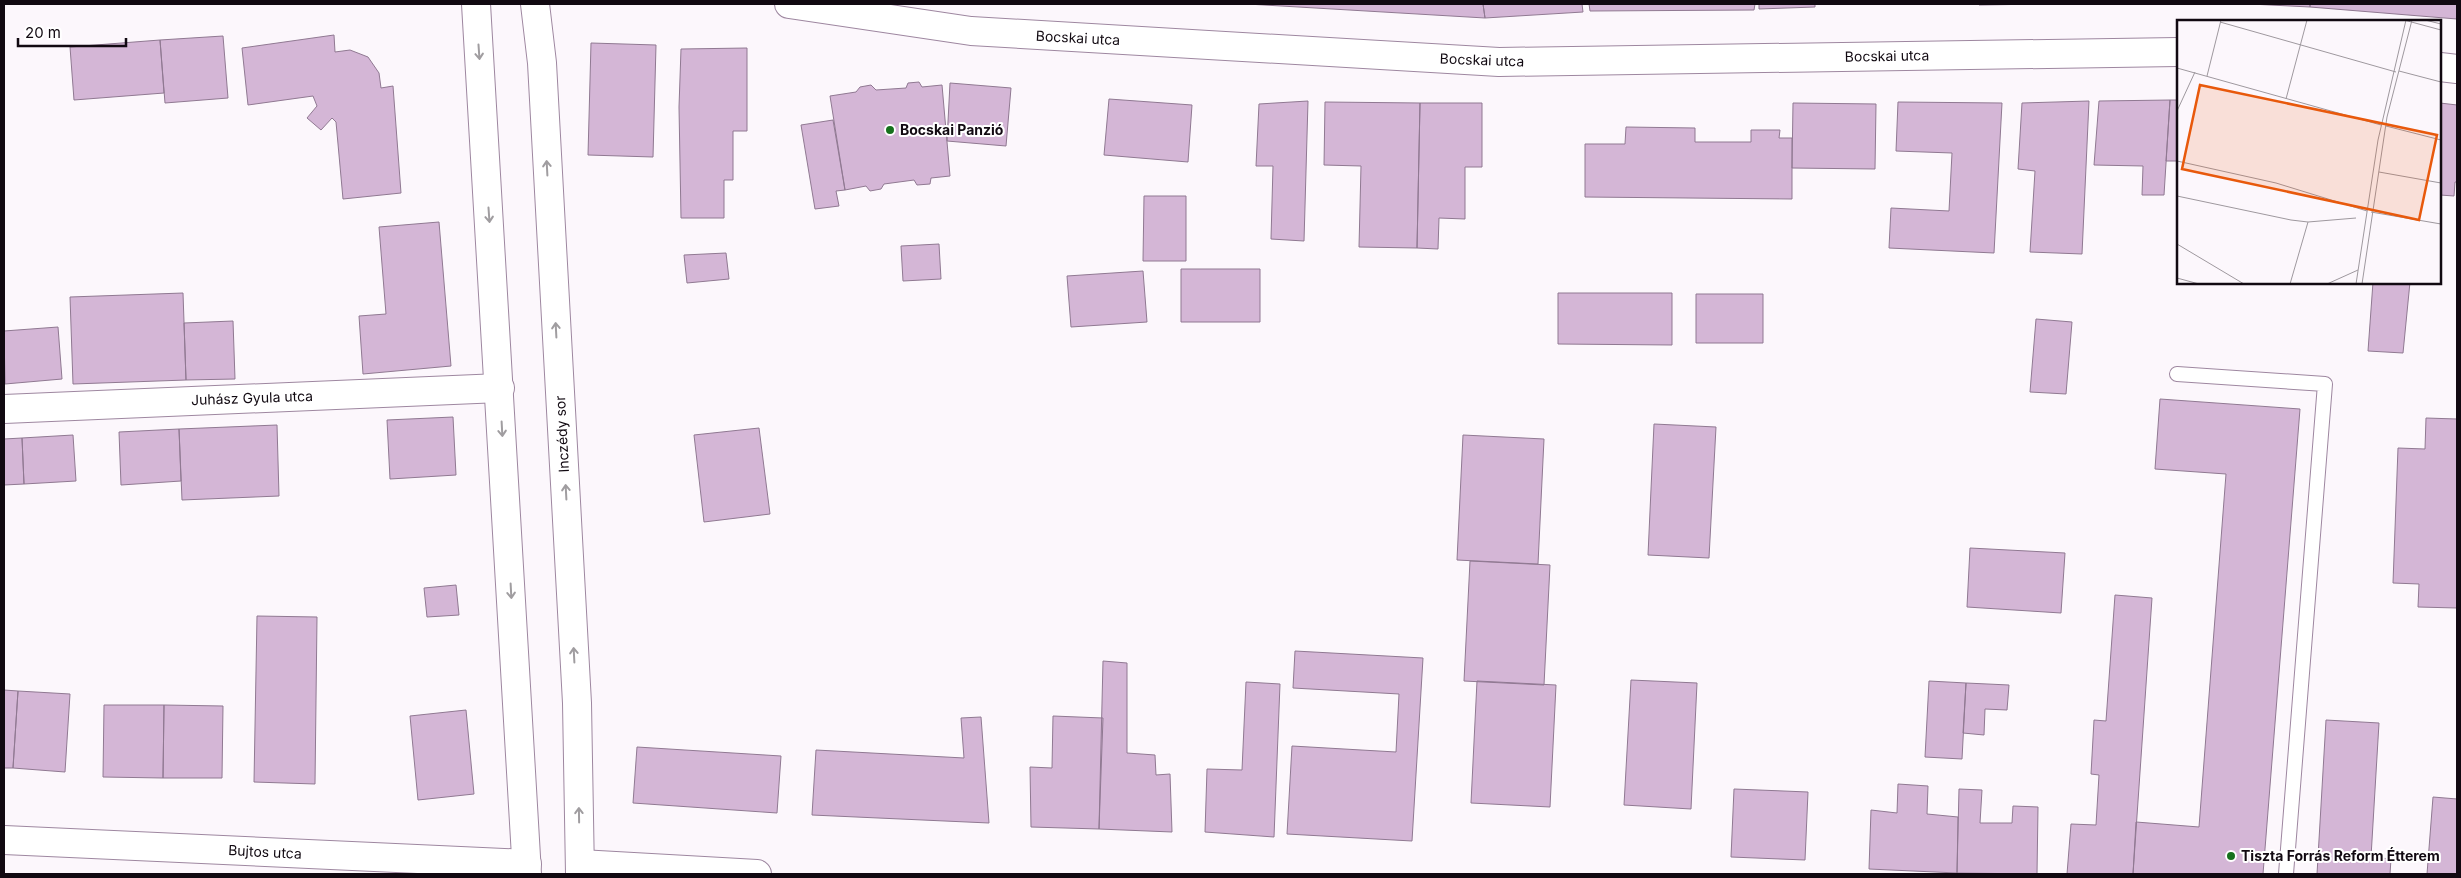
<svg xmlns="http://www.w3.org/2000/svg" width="2461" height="878" font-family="Inter,sans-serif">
	<rect width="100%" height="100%" fill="#fcf7fc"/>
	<path fill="#d4b6d6" stroke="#907992" d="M 1247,4 L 1483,4 L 1485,18 Z
		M 1483,4 L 1582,4 L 1583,12 L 1485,18 Z
		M 1589,4 L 1755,4 L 1754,10 L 1590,11 Z
		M 1759,4 L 1815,4 L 1815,7 L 1759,9 Z
		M 1979,4 L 2044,4 L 1979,5 Z
		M 2250,4 L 2310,4 L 2310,7 Z
		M 2310,4 L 2457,4 L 2457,19 L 2310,7 Z
		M 334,35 L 335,52 L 350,50 L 368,57 L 379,73 L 381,88 L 393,86 L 401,193 L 343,199 L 336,122 L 332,118 L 321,130 L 307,118 L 317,106 L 313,96 L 248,105 L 242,48 Z
		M 223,36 L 228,98 L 165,103 L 160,40 Z
		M 160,40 L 164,93 L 74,100 L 70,47 Z
		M 591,43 L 656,45 L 653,157 L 588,155 Z
		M 747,48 L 747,131 L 733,131 L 733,180 L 724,180 L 724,218 L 681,218 L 679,107 L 681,49 Z
		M 919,82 L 922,87 L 942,85 L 950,176 L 931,178 L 930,184 L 917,185 L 914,180 L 884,184 L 881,189 L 870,191 L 866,186 L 845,190 L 830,96 L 856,92 L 860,87 L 871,85 L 876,90 L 906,88 L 908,83 Z
		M 950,83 L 1011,88 L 1006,146 L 947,141 Z
		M 1109,99 L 1192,105 L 1188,162 L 1104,155 Z
		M 2170,100 L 2164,195 L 2142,195 L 2143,166 L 2094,165 L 2099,101 Z
		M 2170,100 L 2178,100 L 2178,161 L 2166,161 Z
		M 1308,101 L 1304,241 L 1271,239 L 1273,166 L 1256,166 L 1259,104 Z
		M 2089,101 L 2082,254 L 2030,252 L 2035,171 L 2018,169 L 2022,103 Z
		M 1325,102 L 1420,103 L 1417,248 L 1359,247 L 1361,166 L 1324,165 Z
		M 1898,102 L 2002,103 L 1994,253 L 1889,248 L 1891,208 L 1949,211 L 1952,153 L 1896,151 Z
		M 1420,103 L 1482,103 L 1482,167 L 1465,167 L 1465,219 L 1439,218 L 1438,249 L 1417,248 Z
		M 1793,103 L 1876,104 L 1875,169 L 1792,168 Z
		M 2440,103 L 2457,105 L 2457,182 L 2455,182 L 2454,196 L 2440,195 Z
		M 833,120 L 845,190 L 836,191 L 839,206 L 815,209 L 801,125 Z
		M 1626,127 L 1695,128 L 1695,142 L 1751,142 L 1751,130 L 1780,130 L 1779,138 L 1792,138 L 1792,199 L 1585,197 L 1585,144 L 1625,144 Z
		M 1144,196 L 1186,196 L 1186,261 L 1143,261 Z
		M 439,222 L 451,366 L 363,374 L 359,316 L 386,314 L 379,227 Z
		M 939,244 L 941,279 L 903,281 L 901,246 Z
		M 726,253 L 729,279 L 687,283 L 684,255 Z
		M 1181,269 L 1260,269 L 1260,322 L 1181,322 Z
		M 1143,271 L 1147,322 L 1071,327 L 1067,276 Z
		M 2373,282 L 2410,282 L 2403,353 L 2368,351 Z
		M 183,293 L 186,380 L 73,384 L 70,297 Z
		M 1558,293 L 1672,293 L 1672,345 L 1558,344 Z
		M 1696,294 L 1763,294 L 1763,343 L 1696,343 Z
		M 2036,319 L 2072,322 L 2066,394 L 2030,392 Z
		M 233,321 L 235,379 L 186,380 L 184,323 Z
		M 58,327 L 62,379 L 5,384 L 4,331 Z
		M 2160,399 L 2300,409 L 2263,874 L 2133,874 L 2136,822 L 2199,827 L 2226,474 L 2155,469 Z
		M 453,417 L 456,475 L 390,479 L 387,420 Z
		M 2426,418 L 2457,419 L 2457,608 L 2418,607 L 2419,584 L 2393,583 L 2398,448 L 2425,449 Z
		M 1654,424 L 1716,427 L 1709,558 L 1648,555 Z
		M 277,425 L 279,496 L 182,500 L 179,429 Z
		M 759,428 L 770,514 L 704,522 L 694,435 Z
		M 179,429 L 181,481 L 121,485 L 119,432 Z
		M 73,435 L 76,481 L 24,484 L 22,438 Z
		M 1463,435 L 1544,439 L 1538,564 L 1457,560 Z
		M 22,438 L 24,484 L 4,485 L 4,439 Z
		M 1970,548 L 2065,553 L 2061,613 L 1967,607 Z
		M 1470,561 L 1550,565 L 1544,685 L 1464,681 Z
		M 456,585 L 459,615 L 427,617 L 424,588 Z
		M 2115,595 L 2152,598 L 2133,874 L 2067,874 L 2071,824 L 2096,825 L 2099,775 L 2091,774 L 2094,720 L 2106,721 Z
		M 257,616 L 317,617 L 315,784 L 254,782 Z
		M 1295,651 L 1423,658 L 1412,841 L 1287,834 L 1292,746 L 1396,752 L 1399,694 L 1293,688 Z
		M 1103,661 L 1127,663 L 1127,753 L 1155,755 L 1156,775 L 1170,774 L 1172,832 L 1099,829 Z
		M 1631,680 L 1697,683 L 1691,809 L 1624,805 Z
		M 1477,681 L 1556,685 L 1550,807 L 1471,803 Z
		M 1929,681 L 1966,683 L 1962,759 L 1925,757 Z
		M 1246,682 L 1280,684 L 1274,837 L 1205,832 L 1207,769 L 1242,770 Z
		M 1966,683 L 2009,685 L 2007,710 L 1985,709 L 1984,735 L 1963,733 Z
		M 4,690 L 18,691 L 13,768 L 4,768 Z
		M 18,691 L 70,694 L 65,772 L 13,768 Z
		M 104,705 L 164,705 L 163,778 L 103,777 Z
		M 164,705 L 223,706 L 222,778 L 163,778 Z
		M 466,710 L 474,794 L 418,800 L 410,716 Z
		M 1053,716 L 1103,718 L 1099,829 L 1031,827 L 1030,767 L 1052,768 Z
		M 981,717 L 989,823 L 812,815 L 816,750 L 964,758 L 961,718 Z
		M 2326,720 L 2379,723 L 2371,857 L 2391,859 L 2390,874 L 2317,874 Z
		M 637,747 L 781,756 L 777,813 L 633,803 Z
		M 1898,784 L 1928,786 L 1927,814 L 1958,817 L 1957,873 L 1869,869 L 1871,810 L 1897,813 Z
		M 1734,789 L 1808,792 L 1805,860 L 1731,857 Z
		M 1959,789 L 1982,790 L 1980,823 L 2012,823 L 2013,806 L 2038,807 L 2037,874 L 1957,873 Z
		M 2433,797 L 2457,799 L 2457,874 L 2427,874 Z"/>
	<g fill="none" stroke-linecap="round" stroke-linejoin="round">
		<g stroke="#9e87a0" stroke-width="16">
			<path id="service" d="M 2177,374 L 2325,384 L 2286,874"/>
		</g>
		<g stroke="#9e87a0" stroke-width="30">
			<path id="minor" d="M 4,409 L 500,388
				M 4,840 L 527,864
				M 580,864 L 757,874"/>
		</g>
		<g stroke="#9e87a0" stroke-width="30">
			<path id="tertiary" d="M 789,4 L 971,31 L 1499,62 L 2178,52
				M 2440,67 L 2457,69"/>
		</g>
		<g stroke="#9e87a0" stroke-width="30">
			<path id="primary" d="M 476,4 L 527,874
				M 535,4 L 542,63 L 577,703 L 580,874"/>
		</g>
		<use href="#service" stroke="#fff" stroke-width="14"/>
		<use href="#minor" stroke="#fff" stroke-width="28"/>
		<use href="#tertiary" stroke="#fff" stroke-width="28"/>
		<use href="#primary" stroke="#fff" stroke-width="28"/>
	</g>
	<defs><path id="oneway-shaft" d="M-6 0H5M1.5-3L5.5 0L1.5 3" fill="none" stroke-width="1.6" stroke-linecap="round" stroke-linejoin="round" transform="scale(1.25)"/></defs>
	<g stroke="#a09da0">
		<use href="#oneway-shaft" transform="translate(479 52) rotate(86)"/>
		<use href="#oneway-shaft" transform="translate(547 168) rotate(-93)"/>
		<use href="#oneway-shaft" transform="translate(489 215) rotate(86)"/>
		<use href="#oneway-shaft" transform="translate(556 330) rotate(-93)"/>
		<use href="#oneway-shaft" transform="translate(502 429) rotate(87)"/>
		<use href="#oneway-shaft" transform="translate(566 492) rotate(-93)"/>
		<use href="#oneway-shaft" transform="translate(511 591) rotate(87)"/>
		<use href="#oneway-shaft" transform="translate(574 655) rotate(-93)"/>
		<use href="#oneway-shaft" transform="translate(579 815) rotate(-91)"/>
	</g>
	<g fill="#16711d" stroke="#fff" stroke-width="2">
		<circle cx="890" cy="130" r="5"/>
		<circle cx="2231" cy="856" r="5"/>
	</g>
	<g text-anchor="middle" stroke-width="4" stroke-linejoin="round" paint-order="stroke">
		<g font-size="14" fill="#110911" stroke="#fff">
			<text transform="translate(1078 38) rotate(3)" y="5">Bocskai utca</text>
			<text transform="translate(1887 56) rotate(-1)" y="5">Bocskai utca</text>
			<text transform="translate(1482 60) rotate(2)" y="5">Bocskai utca</text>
			<text transform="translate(252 398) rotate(-2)" y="5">Juhász Gyula utca</text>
			<text transform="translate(562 434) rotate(-93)" y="5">Inczédy sor</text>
			<text transform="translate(265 852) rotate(3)" y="5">Bujtos utca</text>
		</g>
		<g font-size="14" font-weight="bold" fill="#110911" stroke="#fff" text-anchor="start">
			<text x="900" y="135">Bocskai Panzió</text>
			<text x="2241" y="861">Tiszta Forrás Reform Étterem</text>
		</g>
	</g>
	<g transform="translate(2177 20)">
		<rect width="264" height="264" fill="#fcf7fc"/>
		<path fill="none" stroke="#9e989e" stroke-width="1" d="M 227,0 L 264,10M 248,0 L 264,4M 43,2 L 219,52M 0,48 L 204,105M 222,51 L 264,62M 30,56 L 44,0M 109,79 L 130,0M 0,91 L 18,52M 209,106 L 264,120M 0,141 L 99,163 L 190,191M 202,152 L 264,163M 0,176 L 114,200 L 131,202 L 179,198M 194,192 L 264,204M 0,224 L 67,264M 0,258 L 22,264M 113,264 L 131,202M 150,264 L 181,250M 179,264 L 201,120 L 229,0M 185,264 L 210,97 L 235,0"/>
		<path fill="#e8590c" fill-opacity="0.15" stroke="#e8590c" stroke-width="2.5" d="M 23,65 L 260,115 L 242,200 L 5,149 Z"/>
		<rect width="264" height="264" fill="none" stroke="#110911" stroke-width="2.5"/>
	</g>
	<rect width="2461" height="878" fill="none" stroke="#110911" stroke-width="10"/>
	<path d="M18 38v8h108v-8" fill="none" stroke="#110911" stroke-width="2.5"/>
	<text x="25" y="38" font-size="15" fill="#110911" stroke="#ffffff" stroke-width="4" paint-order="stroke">20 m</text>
</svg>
